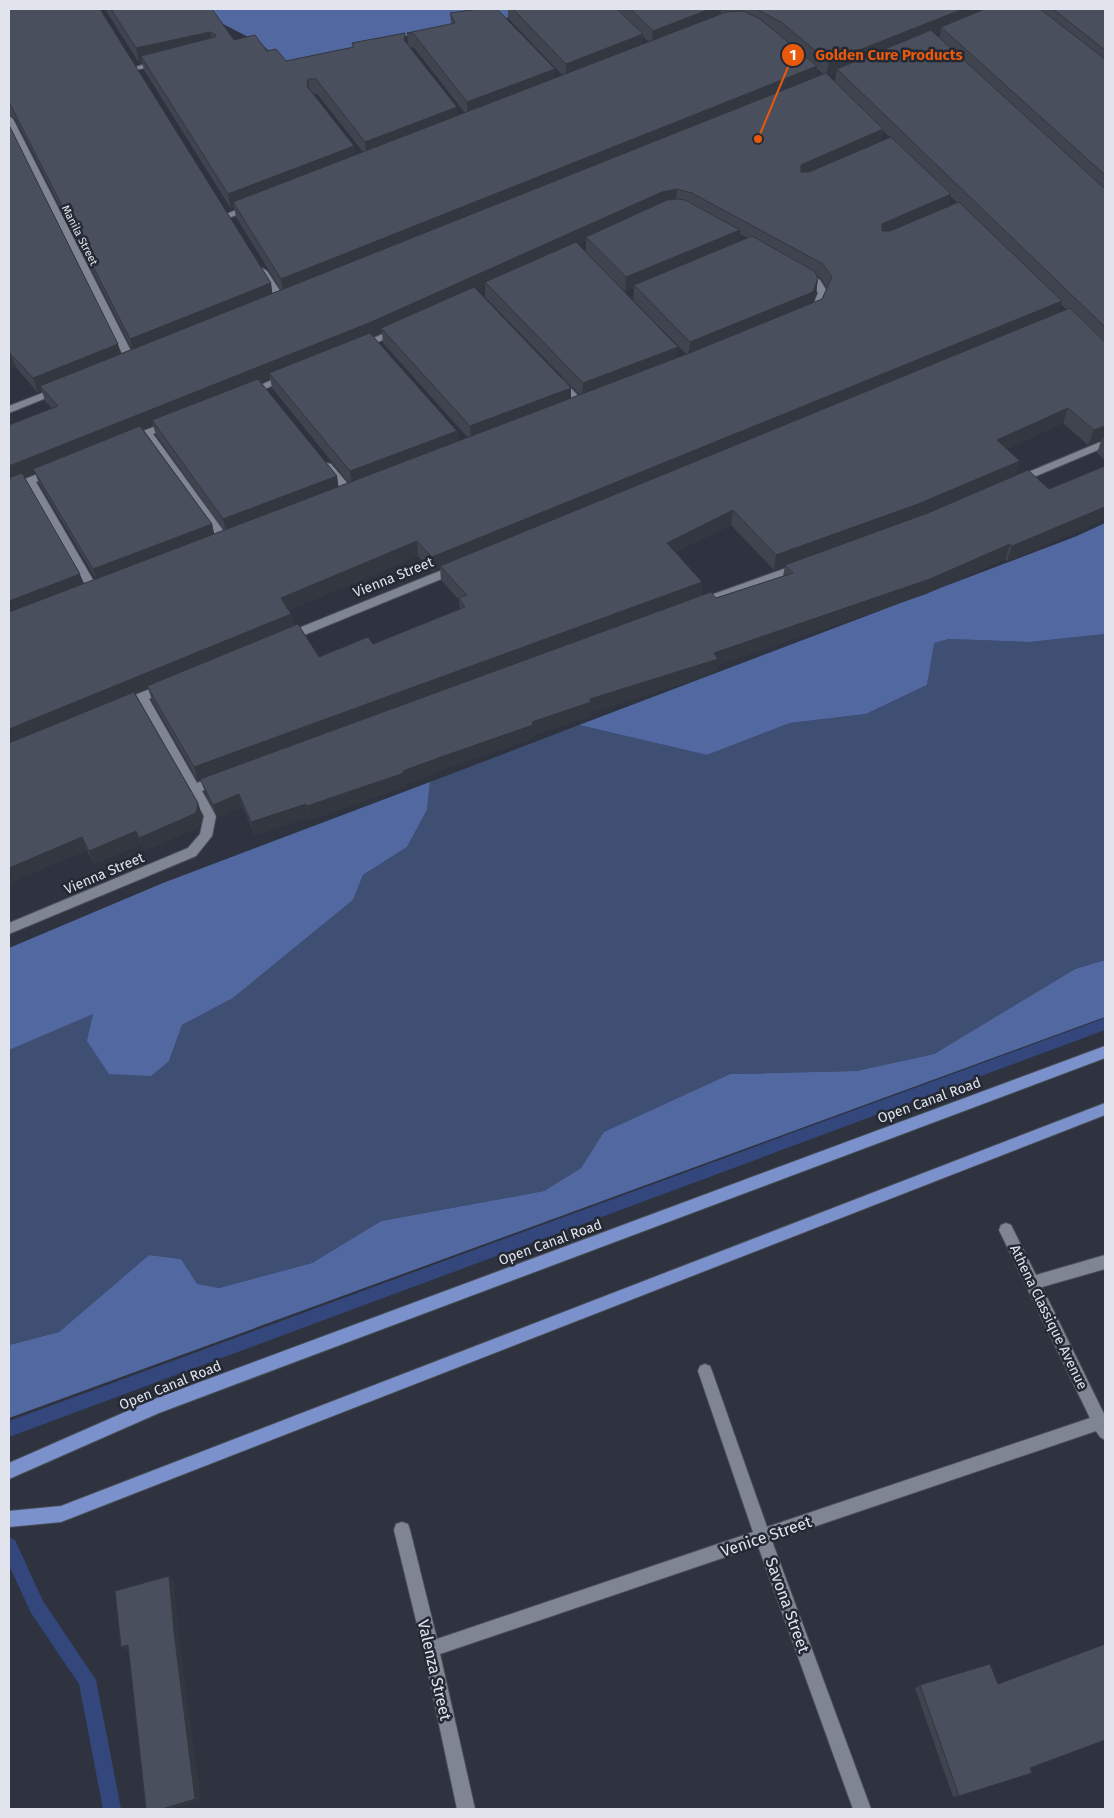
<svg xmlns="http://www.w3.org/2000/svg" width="1114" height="1818" font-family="'Fira Sans',sans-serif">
	<rect width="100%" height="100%" fill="#2e333f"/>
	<path fill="#3f4e73" d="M 1105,634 L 1105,960 L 1075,969 L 934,1054 L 856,1071 L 730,1074 L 605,1132 L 581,1168 L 544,1191 L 381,1221 L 312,1263 L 219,1288 L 197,1285 L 181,1259 L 149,1255 L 59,1332 L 9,1345 L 9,1050 L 93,1013 L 169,1061 L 182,1025 L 233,998 L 353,900 L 363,875 L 407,847 L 427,810 L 430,782 L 579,725 L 707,755 L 790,723 L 866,714 L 927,685 L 933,643 L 949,639 L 1030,642 Z"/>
	<path fill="#5268a0" d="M 194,9 L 560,9 L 438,29 L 283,63 L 260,43 Z
		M 1105,523 L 1105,634 L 1030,642 L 949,639 L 934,643 L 927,685 L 866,714 L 790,723 L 707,755 L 579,725 L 1077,536 Z
		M 430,782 L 427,810 L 407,847 L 363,875 L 353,900 L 233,998 L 182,1025 L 169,1061 L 151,1076 L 109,1074 L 87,1041 L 93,1014 L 9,1050 L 9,948 L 163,883 Z
		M 1105,960 L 1105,1017 L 9,1418 L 9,1345 L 59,1332 L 149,1255 L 181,1259 L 197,1284 L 219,1288 L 312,1263 L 381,1221 L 544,1191 L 581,1168 L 604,1132 L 730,1074 L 856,1071 L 934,1054 L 1075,969 Z"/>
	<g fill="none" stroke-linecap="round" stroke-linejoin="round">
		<path fill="#34477d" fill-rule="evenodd" d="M 1105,1018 L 1105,1030 L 9,1437 L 9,1421 Z
			M 9,1537 L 15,1540 L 43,1601 L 96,1680 L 121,1809 L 103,1809 L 79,1684 L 31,1613 L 9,1565 Z"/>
		<g stroke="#4b4f59" stroke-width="2">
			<path id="minor" d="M 159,60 L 163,62 L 162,64 L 136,70 L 132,68 Z
				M 9,116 L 13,119 L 136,361 L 134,363 L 131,364 L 126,361 L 9,127 Z
				M 251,204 L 254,205 L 254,209 L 228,218 L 224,215 Z
				M 262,268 L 267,271 L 286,300 L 284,302 L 281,303 L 276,300 L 257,271 Z
				M 803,271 L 820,280 L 828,293 L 819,312 L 811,315 L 806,312 L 812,308 L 818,293 L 813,284 L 800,276 L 800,272 Z
				M 398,327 L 401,328 L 401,332 L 364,348 L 358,348 L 356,346 Z
				M 287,373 L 292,376 L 290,378 L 251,395 L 248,396 L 243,393 Z
				M 559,378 L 562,379 L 584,402 L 584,406 L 578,406 L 556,383 L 556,379 Z
				M 58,387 L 63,390 L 61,392 L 9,413 L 9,406 Z
				M 169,421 L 173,422 L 173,426 L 153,434 L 228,537 L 228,543 L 220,543 L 145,438 L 132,442 L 127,439 L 128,437 Z
				M 1105,440 L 1105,447 L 1022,482 L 1018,484 L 1013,480 L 1014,478 Z
				M 327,463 L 331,464 L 353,490 L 353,496 L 345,496 L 323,468 L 322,466 Z
				M 51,469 L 56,472 L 55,474 L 36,482 L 99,590 L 98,593 L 90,593 L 28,485 L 9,492 L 9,485 Z
				M 800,563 L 805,567 L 804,570 L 705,606 L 697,606 L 696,603 L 697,600 Z
				M 457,564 L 461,565 L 462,568 L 461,571 L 292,640 L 284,640 L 282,637 L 284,634 Z
				M 165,683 L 171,687 L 169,690 L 149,699 L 197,783 L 217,775 L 223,780 L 221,783 L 202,791 L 216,816 L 212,836 L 196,856 L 9,934 L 9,923 L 188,848 L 200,834 L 204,816 L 139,702 L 124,708 L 118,704 L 120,701 Z
				M 1006,1223 L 1011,1225 L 1036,1275 L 1105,1255 L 1105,1269 L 1042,1287 L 1105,1416 L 1105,1440 L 1100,1437 L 1096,1431 L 772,1541 L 871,1809 L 853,1809 L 758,1546 L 440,1654 L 475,1809 L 457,1809 L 423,1649 L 394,1530 L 396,1524 L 402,1522 L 408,1524 L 410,1530 L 437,1639 L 753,1532 L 698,1371 L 700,1366 L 705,1364 L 710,1366 L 712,1371 L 767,1527 L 1090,1418 L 999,1230 L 1001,1225 Z"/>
		</g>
		<g stroke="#4b4f59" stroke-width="2">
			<path id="major" d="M 1105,1046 L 1105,1058 L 159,1413 L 9,1479 L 9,1463 L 157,1398 Z
				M 1105,1103 L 1105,1115 L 61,1522 L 9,1527 L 9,1511 L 61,1506 Z"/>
		</g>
		<use href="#minor" fill="#7f8593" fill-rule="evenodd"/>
		<use href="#major" fill="#7b91cb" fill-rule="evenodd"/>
	</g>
	<path fill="#3f444f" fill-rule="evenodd" d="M 9,9 L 271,283 L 272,293 L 281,290 L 236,217 L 234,207 L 231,209 L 144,70 L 142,62 L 139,63 L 105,9 L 212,9 L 234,40 L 267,51 L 286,61 L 353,47 L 352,43 L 405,33 L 405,41 L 408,44 L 407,33 L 451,24 L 450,13 L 555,69 L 555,78 L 562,75 L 508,18 L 508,9 L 1105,9 L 1105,460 L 1097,453 L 1101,441 L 1088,445 L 1063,423 L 1006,449 L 1015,475 L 1049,489 L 1105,466 L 1105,519 L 1076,532 L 1007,561 L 1005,559 L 926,594 L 717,665 L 716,673 L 591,712 L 591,716 L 533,735 L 533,738 L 442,770 L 406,784 L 406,786 L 310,820 L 309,817 L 255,835 L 243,807 L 217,818 L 205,792 L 201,780 L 198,781 L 152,700 L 148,688 L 135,693 L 198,803 L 202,816 L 200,826 L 144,851 L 141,844 L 94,864 L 87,850 L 9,883 L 9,425 L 52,408 L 45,401 L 42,391 L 38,393 L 16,367 L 9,369 L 9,125 L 121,354 L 132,349 L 15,118 L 9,115 ZM 941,31 L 939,38 L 934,34 ZM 643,37 L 649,42 L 643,44 ZM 410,47 L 414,48 L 465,113 L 458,116 ZM 817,69 L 823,74 L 816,76 ZM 836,73 L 835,81 L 829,76 ZM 313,93 L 317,94 L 363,152 L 355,155 L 354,146 ZM 883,131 L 890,137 L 881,141 ZM 950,196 L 957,202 L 948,206 ZM 740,234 L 747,238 L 739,242 ZM 586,240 L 586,252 L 625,292 L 634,288 L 633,300 L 686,354 L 677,358 L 578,244 ZM 817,276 L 821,278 L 827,288 L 822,299 L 812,303 L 816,293 L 818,278 ZM 485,286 L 485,297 L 580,395 L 571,398 L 477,290 ZM 1061,304 L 1067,310 L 1058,313 ZM 382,332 L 383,343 L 468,438 L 458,441 L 457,431 L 373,336 ZM 270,378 L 272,388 L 349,483 L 338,487 L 337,476 L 260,382 ZM 153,425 L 156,435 L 224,530 L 214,534 L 212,524 L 143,429 ZM 35,473 L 39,483 L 96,579 L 84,584 L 24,477 ZM 974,493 L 928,513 L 919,516 ZM 731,525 L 774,570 L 785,566 L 783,576 L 716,598 L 701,596 L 702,582 L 676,552 ZM 418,556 L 433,571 L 440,568 L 441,580 L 459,600 L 460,609 L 373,644 L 319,657 L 294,626 L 291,614 L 289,610 Z
		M 920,1685 L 1030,1768 L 1032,1773 L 953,1797 L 915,1688 Z"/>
	<path fill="#333740" d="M 710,9 L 721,9 L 720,19 L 652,46 L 653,31 Z
		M 963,9 L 997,9 L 941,27 L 941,31 L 840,72 L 837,69 L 836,73 L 826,77 L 829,62 Z
		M 210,32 L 213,46 L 141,56 L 142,62 L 139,63 L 136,48 Z
		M 643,34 L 643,49 L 566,79 L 566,64 Z
		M 817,66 L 815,80 L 284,294 L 281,279 Z
		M 555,69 L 555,83 L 468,117 L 467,102 Z
		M 308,79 L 310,93 L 307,86 Z
		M 457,107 L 458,121 L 367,157 L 365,142 Z
		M 883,129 L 881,143 L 799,179 L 801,165 Z
		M 354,146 L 356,160 L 233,202 L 234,207 L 231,209 L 228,194 Z
		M 677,189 L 676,204 L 586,237 L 586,240 L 487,285 L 485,282 L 485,286 L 384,331 L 381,328 L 382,332 L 370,337 L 269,373 L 270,378 L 155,424 L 152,420 L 153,425 L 36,472 L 33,469 L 35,473 L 9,483 L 9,466 L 662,192 Z
		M 951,194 L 948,208 L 879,238 L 882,224 Z
		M 740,230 L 739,245 L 634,285 L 634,288 L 625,292 L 626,277 Z
		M 818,278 L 816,293 L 811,307 L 688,357 L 690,342 Z
		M 271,283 L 273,298 L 134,354 L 130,339 Z
		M 1062,301 L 1058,315 L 440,566 L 440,568 L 433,571 L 432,557 Z
		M 118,344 L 122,359 L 40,386 L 42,391 L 38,393 L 33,378 Z
		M 678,347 L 677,361 L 582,398 L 583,383 Z
		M 9,353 L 10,353 L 16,367 L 9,369 Z
		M 571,388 L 571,402 L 471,441 L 470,426 Z
		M 1068,408 L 1063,423 L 992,455 L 997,440 Z
		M 1105,426 L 1105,439 L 1102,438 L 1101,441 L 1088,445 L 1094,430 Z
		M 457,431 L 458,445 L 352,486 L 350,471 Z
		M 1020,461 L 1015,476 L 914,518 L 774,570 L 776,555 Z
		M 337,476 L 339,490 L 227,534 L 223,519 Z
		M 1105,507 L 1105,519 L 1076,532 L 1007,561 L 1012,546 Z
		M 733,510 L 731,525 L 666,557 L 667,543 Z
		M 212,524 L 215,538 L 98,583 L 93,569 Z
		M 417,541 L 418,556 L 284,612 L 281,598 Z
		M 1010,544 L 1005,559 L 926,594 L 717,665 L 716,673 L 591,712 L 591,716 L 533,735 L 533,738 L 442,770 L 406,784 L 406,786 L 310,820 L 307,806 L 532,722 L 590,699 Z
		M 80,574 L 85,588 L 9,617 L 9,601 Z
		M 702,582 L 700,597 L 198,781 L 194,767 Z
		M 291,614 L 294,628 L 147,686 L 148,688 L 9,745 L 9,729 Z
		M 239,794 L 243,807 L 217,818 L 213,805 Z
		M 198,803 L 202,816 L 200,826 L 144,851 L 139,838 Z
		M 306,804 L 309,817 L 255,835 L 251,822 Z
		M 136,831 L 141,844 L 94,864 L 89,851 Z
		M 82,837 L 87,850 L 9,883 L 9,868 Z
		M 169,1576 L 174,1580 L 179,1636 L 201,1800 L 172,1809 L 162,1809 L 174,1632 Z
		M 128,1645 L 134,1649 L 127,1651 L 121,1647 Z"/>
	<path fill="#494f5c" stroke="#333740" d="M 9,9 L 100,9 L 271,283 L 130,339 L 10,104 L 9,103 Z
		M 111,9 L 212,9 L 234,40 L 255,35 L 267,51 L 276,49 L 286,61 L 354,47 L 352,43 L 405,33 L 404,40 L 457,107 L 365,142 L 316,79 L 308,79 L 307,86 L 354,146 L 228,194 L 141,56 L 215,37 L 216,35 L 210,32 L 136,48 Z
		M 478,9 L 497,9 L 555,69 L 467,102 L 413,33 L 407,33 L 455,23 L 450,13 Z
		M 513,9 L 617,9 L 643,34 L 566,64 Z
		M 631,9 L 710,9 L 653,31 Z
		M 756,9 L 963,9 L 829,62 L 781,22 Z
		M 985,9 L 1040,9 L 1105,59 L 1105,175 L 941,27 Z
		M 1053,9 L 1105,9 L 1105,50 Z
		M 743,11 L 760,19 L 817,66 L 281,279 L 233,202 L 726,12 Z
		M 931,30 L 1105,189 L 1105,327 L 837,69 Z
		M 826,73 L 883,129 L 801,165 L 801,172 L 809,172 L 891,137 L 951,194 L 882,224 L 882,231 L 890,231 L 959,202 L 1062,301 L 432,557 L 417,541 L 281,598 L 291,614 L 9,729 L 9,612 L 692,352 L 822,299 L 832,277 L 823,264 L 692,193 L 677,189 L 662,192 L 369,323 L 9,466 L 9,425 L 58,406 L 40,386 Z
		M 9,125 L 118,344 L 33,378 L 10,353 L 9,353 Z
		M 677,199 L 685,200 L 740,230 L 626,277 L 586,237 L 667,200 Z
		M 752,236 L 814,271 L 818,278 L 813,292 L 690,342 L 634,285 Z
		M 576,242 L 678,347 L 583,383 L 485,282 Z
		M 474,287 L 571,388 L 470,426 L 381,328 Z
		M 1070,308 L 1105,342 L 1105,426 L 1094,430 L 1068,408 L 997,440 L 1020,461 L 918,504 L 776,555 L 733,510 L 667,543 L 702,582 L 194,767 L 147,686 L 298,624 L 319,657 L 368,637 L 373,644 L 465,607 L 459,598 L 467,595 L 440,566 Z
		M 370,333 L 457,431 L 350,471 L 269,373 Z
		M 258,379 L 337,476 L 223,519 L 152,420 Z
		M 140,426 L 212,524 L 93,569 L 33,469 Z
		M 1105,466 L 1105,507 L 1081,517 L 1012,546 L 1010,544 L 930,579 L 714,653 L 718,659 L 590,699 L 591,702 L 532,722 L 533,725 L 441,757 L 403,771 L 404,773 L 307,806 L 306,804 L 251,822 L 239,794 L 213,805 L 200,779 L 711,592 L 716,598 L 793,573 L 785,565 L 928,513 L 1028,470 L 1049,489 Z
		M 22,473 L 80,574 L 9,601 L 9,478 Z
		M 134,692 L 198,803 L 196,813 L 139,838 L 136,831 L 89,851 L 82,837 L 9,868 L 9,743 Z
		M 169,1576 L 174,1632 L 195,1799 L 162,1809 L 146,1809 L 128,1645 L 121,1647 L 115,1591 Z
		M 1105,1644 L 1105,1740 L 1030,1768 L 1032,1773 L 959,1796 L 920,1685 L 990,1664 L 998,1684 Z"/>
	<g text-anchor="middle" stroke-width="5" stroke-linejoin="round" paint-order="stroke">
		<g font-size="11" fill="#e1e4ec" stroke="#242934">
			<text transform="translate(80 235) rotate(63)" y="4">Manila Street</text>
		</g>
		<g font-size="14" fill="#e1e4ec" stroke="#242934">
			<text transform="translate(393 577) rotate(-22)" y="5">Vienna Street</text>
			<text transform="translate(104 873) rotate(-23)" y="5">Vienna Street</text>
			<text transform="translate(929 1100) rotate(-20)" y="5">Open Canal Road</text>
			<text transform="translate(550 1242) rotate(-20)" y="5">Open Canal Road</text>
			<text transform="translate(1049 1317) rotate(64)" y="5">Athena Classique Avenue</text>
			<text transform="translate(170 1385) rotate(-22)" y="5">Open Canal Road</text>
		</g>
		<g font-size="16" fill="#e1e4ec" stroke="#242934">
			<text transform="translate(766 1536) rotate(-19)" y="6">Venice Street</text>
			<text transform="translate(788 1605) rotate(70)" y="6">Savona Street</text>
			<text transform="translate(435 1670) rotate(77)" y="6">Valenza Street</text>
		</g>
	</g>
	<path fill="none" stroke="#e8590c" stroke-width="2" d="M758 139L793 55"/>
	<g fill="#e8590c" stroke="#242934" stroke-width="2">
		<circle cx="758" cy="139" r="5"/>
		<circle cx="793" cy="55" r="12"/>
	</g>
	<g font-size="15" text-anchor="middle" font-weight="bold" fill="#fff">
		<text x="793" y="60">1</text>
	</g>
	<g font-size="15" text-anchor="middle" font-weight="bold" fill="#e8590c" stroke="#242934" stroke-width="5" stroke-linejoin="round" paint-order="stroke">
		<text x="889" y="60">Golden Cure Products</text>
	</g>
	<rect width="1114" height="1818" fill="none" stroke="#e1e4ec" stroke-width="20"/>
</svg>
